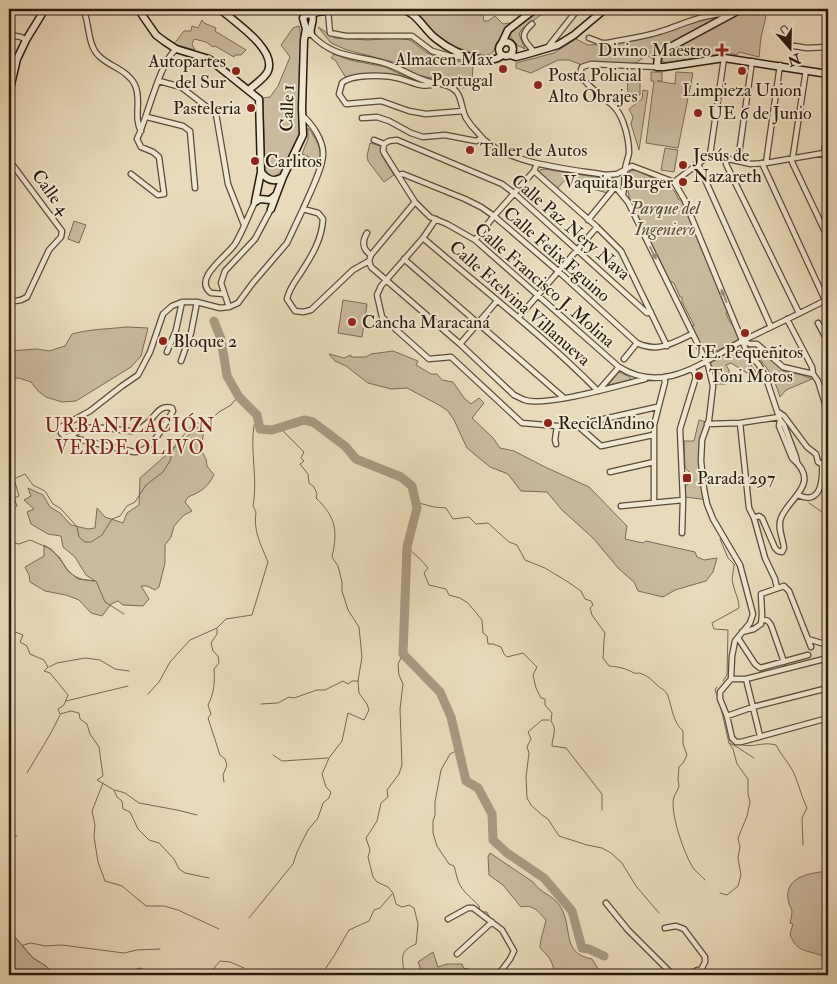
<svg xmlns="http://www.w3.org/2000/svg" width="837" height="984" font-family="'IM FELL Double Pica',serif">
	<rect width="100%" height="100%" fill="#e9dbba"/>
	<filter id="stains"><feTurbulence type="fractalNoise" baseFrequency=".004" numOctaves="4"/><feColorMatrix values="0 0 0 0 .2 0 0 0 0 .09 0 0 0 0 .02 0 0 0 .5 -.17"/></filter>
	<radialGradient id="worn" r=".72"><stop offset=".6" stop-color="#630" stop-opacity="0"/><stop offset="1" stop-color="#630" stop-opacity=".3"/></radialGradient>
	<path fill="#c9ba9d" stroke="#7a6a56" d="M 408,9 L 482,9 L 484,21 L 488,21 L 495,16 L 503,24 L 510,23 L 506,28 L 493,52 C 490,54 487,56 482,56 C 472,54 444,43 436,35 C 427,26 421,13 408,9 Z
		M 538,9 L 549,9 L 522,29 L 519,34 L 525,49 L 517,45 L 510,36 L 511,32 Z
		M 746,9 L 759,9 L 766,17 L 761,37 L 759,57 L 739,52 L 737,55 L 728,53 L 666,63 L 662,61 L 663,54 Z
		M 721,16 L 660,49 L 655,55 L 654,60 L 647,55 L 636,63 L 590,68 L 569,60 L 558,60 L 531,73 L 516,68 L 516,63 L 554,53 L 576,39 L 588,45 L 609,44 Z
		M 202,20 L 204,23 L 216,28 L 215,31 L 246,50 L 241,55 L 235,55 L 234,57 L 215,46 L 213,47 L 206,42 L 194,39 L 192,44 L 195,50 L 174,44 L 184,31 L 191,31 L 192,26 L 198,28 Z
		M 299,26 L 301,38 C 300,61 299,85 299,108 C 299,117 301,127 299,136 C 297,145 276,195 265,169 L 263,98 L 270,97 L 278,86 L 290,57 L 281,45 L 293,28 Z
		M 318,27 L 335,38 L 368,40 L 396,38 L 410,40 L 427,53 L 441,58 L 473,64 L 472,84 L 469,87 L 463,88 L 450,82 L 439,80 L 418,75 L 393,62 L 347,50 L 331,43 Z
		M 334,54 L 350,60 L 385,67 L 418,82 L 355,76 L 346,78 L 335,60 L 331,58 Z
		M 651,72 L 662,72 L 662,81 L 657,81 L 675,84 L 676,72 L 693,73 L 678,148 L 646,143 L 654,81 L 651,81 Z
		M 627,75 L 640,75 L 640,95 L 628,95 Z
		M 643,90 L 648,91 L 639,150 L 631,124 L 633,117 L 629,109 L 642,99 Z
		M 308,128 C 315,138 323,148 320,162 L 302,154 L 308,139 Z
		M 370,143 L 380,146 L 382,156 L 394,175 L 384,182 L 368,161 L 367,156 Z
		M 665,148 L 678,150 L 674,172 L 661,170 Z
		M 544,169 L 602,178 L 609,183 L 611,187 L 607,193 L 593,189 L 595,186 L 586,182 L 583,186 L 564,181 L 557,189 L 539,173 L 540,170 Z
		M 636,170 L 669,186 L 669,188 C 675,189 676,195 679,200 L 683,200 L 728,310 L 726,313 C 728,318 730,325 736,328 L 739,339 L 709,355 L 705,354 L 691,325 L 694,326 L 694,325 L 682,302 L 682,297 L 680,297 L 674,283 L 670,281 L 630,200 C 627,191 627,181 630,171 Z
		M 74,221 L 86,225 L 79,243 L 68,239 Z
		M 343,300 L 367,304 L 362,337 L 338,333 Z
		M 127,327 L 148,328 L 141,356 L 131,367 L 76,401 L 62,402 L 46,397 L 38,391 L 31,382 L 19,378 L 9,379 L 9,351 L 37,349 L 49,351 L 65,346 L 72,334 C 90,329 108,329 127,327 Z
		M 754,345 L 783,371 L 802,375 L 812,379 L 786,390 L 780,397 C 773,373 765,365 749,347 Z
		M 738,350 L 741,352 L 760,377 L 750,375 L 731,363 L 726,365 L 729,370 L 729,381 L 726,381 L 726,384 L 716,384 L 716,375 L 710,363 L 731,351 Z
		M 393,351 L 418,361 L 416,365 L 431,374 L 437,374 L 442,380 L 453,382 L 464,398 L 471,404 L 479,398 L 484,403 L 472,418 L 493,438 L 500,448 L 514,451 L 545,467 L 589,487 L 627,526 L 625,539 L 643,543 L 646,541 L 695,552 L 697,557 L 704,560 L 717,558 L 713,572 L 706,581 L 675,590 L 663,597 L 638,591 L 634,582 L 619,569 L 593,538 L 562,510 L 547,492 L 521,491 L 508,474 L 490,467 L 467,448 L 454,420 L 448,411 L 439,405 L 407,388 L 391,389 L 368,383 L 346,366 L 335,361 L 329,354 L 344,358 L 351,355 L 351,357 L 366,357 L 371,354 Z
		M 619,372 L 630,377 L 631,380 L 608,385 Z
		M 699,420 L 706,422 C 698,453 702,469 708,500 L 685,497 L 685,487 L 688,484 L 687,480 L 689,478 L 689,472 L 685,467 L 684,441 L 694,441 Z
		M 199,426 L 204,430 L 201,450 L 206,459 L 207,466 L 214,475 C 206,489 202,491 188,497 L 185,502 L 192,511 L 184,515 L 174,526 L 171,537 L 165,545 L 165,563 L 159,587 L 155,590 L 147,586 L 141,586 L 149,599 L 143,606 L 123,605 L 118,601 L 111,604 L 102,616 L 91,613 L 79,600 L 66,595 L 45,591 L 30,582 L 29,575 L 25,567 L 44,556 L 44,545 C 69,559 61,580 95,581 L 86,575 L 75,557 L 63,547 L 61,536 L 48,534 L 31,524 L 27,512 L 34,509 L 24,500 L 31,496 L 28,488 L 43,495 L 50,507 L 60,513 L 71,525 L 88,529 L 95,528 L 97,508 L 105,517 L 123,523 L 127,513 L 139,505 L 140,478 Z
		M 490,853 L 533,882 C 540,893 553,895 560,906 C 574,928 560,953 592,959 L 597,967 L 600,975 L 554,975 C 554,963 549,956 540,948 C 540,939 544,930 546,920 C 538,911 533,904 521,907 L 503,885 L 489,875 L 488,857 Z
		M 828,871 L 828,957 L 827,958 C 810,949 797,955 790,934 L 793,924 L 790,923 C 791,919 792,914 792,911 C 791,907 788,903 788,899 C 785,876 811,873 828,871 Z
		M 9,930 L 33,958 L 46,966 L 54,975 L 9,975 Z
		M 433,952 L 438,967 L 447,964 L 462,964 L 464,969 L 467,968 L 469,972 L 466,975 L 423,975 L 418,962 Z"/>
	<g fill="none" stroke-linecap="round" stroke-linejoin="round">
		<path stroke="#766652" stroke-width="1" d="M 415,502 L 434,507 L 446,508 L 453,519 L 469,517 L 476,524 L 488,523 L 509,542 L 517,545 L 525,560 L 545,568 L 568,582 L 581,591 L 585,599 L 591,601 L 593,605 L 590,608 L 592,615 L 605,633 C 603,642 604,649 603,658 L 609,666 C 619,667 625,668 634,673 C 638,674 638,672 642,674 C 648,676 653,681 657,685 C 661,689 666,690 668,696 C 672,708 673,722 683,731 L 683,744 L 687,755 L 683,763 L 679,767 L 678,779 L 679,786 C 678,790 675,794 674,797 C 669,811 685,857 694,869 C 697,873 702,876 705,880
			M 809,503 L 828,516
			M 9,513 L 17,506 L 14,498 L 19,496 L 14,479 L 25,474 L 33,485 L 45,491 L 53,504 L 60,508 L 72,521 L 77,527 L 79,537 L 85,542 L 91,542 L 102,535 L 112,519 L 120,516 L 127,506 L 135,502 L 146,485 L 163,472 L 170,461 L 173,448 L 193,424 L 197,423 L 206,424 L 219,412 L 231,405 L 234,401 L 239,397
			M 9,527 L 9,528
			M 720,539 L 728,558 L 734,564 C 734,571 731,578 733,584 C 735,593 739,599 739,608 L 712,623 L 714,629 L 728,630 L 727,675 L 723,681
			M 9,542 L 19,544 L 30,540 L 51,549 L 60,558 L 67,570 L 78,579 L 96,581 L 105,602 L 124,614
			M 407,547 C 414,554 422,560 428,568 L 424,573 L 429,585 L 446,589 L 449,595 L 460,598 L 468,603 L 482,620 L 483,633 L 487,636 L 488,644 L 493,644 L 501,647 L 504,654 L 507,657 L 523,653 L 537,667 L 533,675 L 536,688 L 541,698 L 545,699 L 545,705 L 552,713 L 551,721 C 558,730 552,736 552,746 L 566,748 L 602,794 L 602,810
			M 9,625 L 10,630 L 23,635 L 20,642 L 27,646 L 30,654 L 44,660 L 48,667 L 44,671 L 50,673 L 68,695 L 64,705 L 58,709 L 60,714 L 71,711 L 79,713 L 80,719 L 87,724 L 90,734 L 99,747 L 103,776 L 97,780 L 114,790 L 117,797 L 122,801 L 123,809 L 130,812 L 138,829 L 149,840 L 159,843 L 174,859 L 179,869 L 185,873 L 209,878
			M 217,629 L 217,634 L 211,643 L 213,651 L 218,656 L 219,663 L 214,669 C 215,681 214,694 208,705 L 211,714 L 208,718 L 220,755 L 225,759 L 227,765 L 223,775 L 224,782
			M 403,654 L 398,664 L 399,675 L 403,684 L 400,709 L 402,765 L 399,774 L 387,790 L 388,797 L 381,803 L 377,821 L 366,838 L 370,850 L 368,857 L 373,877 L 377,882 L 388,887 L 393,893 L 396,904 L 402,907 L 409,905 L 414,908 L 418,924 L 416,944 C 398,952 403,957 404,975
			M 49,667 L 57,663 L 85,658 L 100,660 L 115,669 L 129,671
			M 717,687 L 715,690 L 718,698
			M 148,694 L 159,682 L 170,662 L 190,640 L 217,628 L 226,619 L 252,615 L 268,562 C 261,545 253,531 256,512 L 253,506 C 258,479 250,452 254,425 L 258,422
			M 66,701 L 128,686
			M 261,704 L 278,703 L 289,697 L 294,698 L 317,690 L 325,690 L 343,681 L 348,684 L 352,681 L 358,681
			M 720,704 L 729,743 L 737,747 L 754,758
			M 549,720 L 542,720 L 528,732 L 531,739 L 527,747 L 529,753 L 526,777 L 527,798 L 531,805 L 542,815 L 548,819 L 559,836 L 587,845 L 602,848 L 611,853 L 622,863 L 636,886 L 659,913
			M 739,744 C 754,749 761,741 776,745 C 781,755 788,762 793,771 C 799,784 801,796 807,808 L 802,818 L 803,845
			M 458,750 L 450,754 L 441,770 L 435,802 L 435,815 L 433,821 L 433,833 L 437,846 L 449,864 L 454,866 C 456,872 457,880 460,885 C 465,894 473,899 479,906 L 480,912
			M 273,755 L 282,761 L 328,758
			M 27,773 C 38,754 51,735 60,715
			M 103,783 L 92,811 L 95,825 L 94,837 L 98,862 L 105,881 L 122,886 L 146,906 L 164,906 L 178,910 L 219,929
			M 115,790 L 125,793 L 139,803 L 177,810 L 197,815
			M 9,835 L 17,836
			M 720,893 L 727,895 L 738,886 L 741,875 L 738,858 L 740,847 L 738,838 L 747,816 L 750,802 L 748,794 L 748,779 L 737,764 L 733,749 L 729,743
			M 483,912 L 487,912 L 490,919
			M 249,918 L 293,864 L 297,852 L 308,830 L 318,818 L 323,803 L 329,798 L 331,792 L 326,787 L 322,774 L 329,758 L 342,741 L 348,713 L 364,720 L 369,710 L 367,704 L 359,693 L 358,681 L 362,657 L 359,627 L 348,610 L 342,591 L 342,582 L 338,566 L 332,557 C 338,531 336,517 316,498 L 317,494 L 314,487 L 309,483 L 308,474 L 300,464 L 304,461 L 301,458 L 304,452 L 280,428
			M 9,930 L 33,958 L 46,966 L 54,975
			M 23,945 L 31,943 L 45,946 L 62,945 L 124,953 L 137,950 L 160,949
			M 62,975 L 79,973 L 103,975
			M 116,975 L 140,968 L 157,975
			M 208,975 L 220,961 L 230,962 L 244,968
			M 321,975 L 334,956 L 349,930 L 369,921 L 374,910 L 380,908 L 392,894"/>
		<path stroke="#a89980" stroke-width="9" d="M 214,321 L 221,339 L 227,376 L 239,397 L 257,415 L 260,429 L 272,430 L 304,420 L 313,422 L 345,446 L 356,459 L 401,477 L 412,486 L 417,508 L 407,547 L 403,654 L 440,692 L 451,717 L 466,781 L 478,788 L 492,814 L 493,840 L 507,853 L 544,878 L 572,911 L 582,948 L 589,949 L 604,956"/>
		<g stroke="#5a4a39" stroke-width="7">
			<path id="minor" d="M 83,9 C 90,23 87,45 99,56 C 110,67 128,70 135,85 C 142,100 133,117 141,131
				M 121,11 L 122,9
				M 328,11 L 330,33 L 346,36 L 412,36 L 432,51 L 450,56 L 460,57 L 464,55
				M 532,24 C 518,36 525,41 534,52
				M 784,29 L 787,33 L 788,45 L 807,48 L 828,47
				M 311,34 C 333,58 355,55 384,63 C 398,67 411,76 426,81 C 434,83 444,83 452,88 C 462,93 461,109 466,118 C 469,123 474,129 478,133 C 501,164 570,169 606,175 L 617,174 L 632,166 L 674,182
				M 9,35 L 21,37 L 26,40
				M 589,38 L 602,43 L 607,43 C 625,39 645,37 662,31 C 684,24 707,12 731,14
				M 548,47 L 578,9
				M 806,70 L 792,162 L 828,238
				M 159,81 L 181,87 L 216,114 L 228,184 L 244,225
				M 435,84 C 421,89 411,81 397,78 C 384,75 351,74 342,83 L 339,94 L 346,104 L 381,101 L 409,111 L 426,114 L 463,111
				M 147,117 L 183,126 L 190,131 L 195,188
				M 362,118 L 377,117 L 389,121 L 411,133 L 423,137 L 445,135 L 476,141 L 482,138
				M 828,124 L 824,153 L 828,165
				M 374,140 L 384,144
				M 384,144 L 383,151 L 386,156 L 415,202 L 430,217 L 447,224 L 475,240 L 619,367 C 665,396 705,360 746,339 C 773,326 801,313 828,299
				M 384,144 L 389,141 L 397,140 L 502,184 L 514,193 L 647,313 L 651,312
				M 710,155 L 724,58
				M 726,159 L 726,164 L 799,313
				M 9,160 L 62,231 L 61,237 L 49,250 L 27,297 L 21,300 L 9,302
				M 738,161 L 752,61
				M 762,163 L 825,300
				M 766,163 L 780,65
				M 696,164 L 699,166 L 771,327
				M 534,171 L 597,227 L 621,251 L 667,346
				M 131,174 L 158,195 L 164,194 L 159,157 L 153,152 L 141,147 L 137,139 C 148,116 159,64 176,49
				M 398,175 L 403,174 L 465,199 L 481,207 L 494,216 L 558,271 L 637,343 C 658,353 673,343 692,334
				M 606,175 L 628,202 L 708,365 L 713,386 L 709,420 L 702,440 L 701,461 L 704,489 L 707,504 L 713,519 L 740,565 L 753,614 L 750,623 L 735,641 L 732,656 L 731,679 L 720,692 L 720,699 L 727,716 L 732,738 L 736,742 L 741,742 L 828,718
				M 674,182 L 684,199 L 746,350 L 759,365 L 766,378 L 780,420 L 779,426 L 792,458 C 822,484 789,497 781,518 C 777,528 783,538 784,548 L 782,552 L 778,551 L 775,548 L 762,518 L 759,516 L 754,518
				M 674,182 L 710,155 L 751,164 L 766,163 L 824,153
				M 623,194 C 625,186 624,179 625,171 C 625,165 628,159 629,153 C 629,139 624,119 616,109 C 608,98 574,81 582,67 L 591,64 L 657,67
				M 415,202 L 371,255 L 369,261 L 371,267 L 460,344 L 514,395 C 518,397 522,399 525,400 C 546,407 621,385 645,379
				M 303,209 C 308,197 324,166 323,153 C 323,140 312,124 303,116
				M 436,219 L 423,238 L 381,286 L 377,295 L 382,317 L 429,359 L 451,357 L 522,423 L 557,426 L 577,425 L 657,407
				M 588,220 L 615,187
				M 9,221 L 11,229 L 10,235
				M 367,233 C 362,241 362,249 371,255
				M 423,238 C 481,288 544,336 598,391
				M 475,240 L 494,216 L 534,171 L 537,164
				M 404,259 L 564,398
				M 224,294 L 211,293 C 192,279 227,256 235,244 C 243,231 248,216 255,202
				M 229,307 L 221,283 L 225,271 L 255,239 L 271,209
				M 518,318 L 597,227
				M 787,319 L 812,367 L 813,374
				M 818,323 L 828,342
				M 743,341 L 750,344 L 757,344 L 783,367 L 813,374 L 818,381 L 828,413
				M 460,344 L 497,301
				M 167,352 L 176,330 L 182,302
				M 624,359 L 637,343
				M 181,361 L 191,333 L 197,302
				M 599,390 L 619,367
				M 778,412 L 784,416 L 807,447 L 816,454 L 818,462 L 822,464 C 823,480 821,506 798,495
				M 780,420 L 784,425 L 796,457 L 797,462
				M 740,423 L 749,508 L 754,518 L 765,558 L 775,579 L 777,588
				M 707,424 L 740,423 L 779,417
				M 577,425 L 601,446 L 653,435
				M 71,436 C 87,421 112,430 131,431 C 137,430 142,428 146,424 C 155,418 158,404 172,408 L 173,411 C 165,424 151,453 134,452 L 77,439 L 71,436 L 65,437 L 61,433 L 61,427 L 90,411 L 122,386 L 138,375 L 150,352 L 163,314 L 172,306 L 182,302 L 197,302 L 220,308 L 229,307 L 238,303 L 252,284 L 287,243 L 303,209 L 318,213 L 323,219 C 322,240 311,257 300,274 C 294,283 289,289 287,299 L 295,311 L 303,312 L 311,310 L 353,270 L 369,261
				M 556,444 L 555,440 L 557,426
				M 822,464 L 828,457
				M 610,472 L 654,462
				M 654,502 L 654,425 L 665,382 L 664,377
				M 621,506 L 683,500
				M 682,533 L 683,500 L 680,429 L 696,377 L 693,369
				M 762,619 L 768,621 L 771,625 L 784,662
				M 742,632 L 754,629 L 761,624 L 762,615 L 761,594 L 784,586 L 789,591 L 811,647
				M 738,638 L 755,664 L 760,668 L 808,655
				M 808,639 L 828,645
				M 731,679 L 746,679 L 828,658
				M 746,679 L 760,736
				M 727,716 L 753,707 L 828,688
				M 606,903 L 628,930 L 673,975
				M 448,919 L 468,908 L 473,908 L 502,930 L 514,951 L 510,959 L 498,975
				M 665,928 L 676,926 L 684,929 L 705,957 L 705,962 L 701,970
				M 457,954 L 492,922
				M 690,975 L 697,970 L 701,970 L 707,975"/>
		</g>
		<g stroke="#2a1a0e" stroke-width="9">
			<path id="secondary" d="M 138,9 L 156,35 L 164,41 L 176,49 L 209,59 L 259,99 L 261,172 L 255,202
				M 220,9 C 233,21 277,49 268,71 C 265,78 255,84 249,90
				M 399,9 C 415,10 423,28 435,38 C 447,48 464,57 480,59 C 488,60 496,61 502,55
				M 741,9 L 663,51 L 658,55 L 657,67 L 664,67 L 724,58 L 828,74
				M 312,15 L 317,12 L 343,9
				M 305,36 L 307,33 L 311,34 C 309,27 315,21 312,15
				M499 49a7 7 0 1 1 14 0a7 7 0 1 1-14 0Z
				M 501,45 L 508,30 L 535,9
				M 510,55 L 516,57 L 524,55 L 558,45 L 574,35 L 605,9
				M 9,93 L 17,59 L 26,40 L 45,9
				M 261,172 C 267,180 274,183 283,177
				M 255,202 L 260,199 L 270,200 L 276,195
				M 271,209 L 283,177 L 303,135 L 302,108 L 304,40 L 306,29 L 303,18 L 307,14 L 312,15"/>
		</g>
		<use href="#minor" stroke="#f1e8d2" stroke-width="4.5"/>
		<use href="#secondary" stroke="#f1e8d2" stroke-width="6"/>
		<path stroke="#2a1a0e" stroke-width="1" stroke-dasharray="9 9" stroke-linecap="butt" d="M 239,13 L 241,9"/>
	</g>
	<defs><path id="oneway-solid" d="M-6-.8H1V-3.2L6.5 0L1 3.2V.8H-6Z" transform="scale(1.25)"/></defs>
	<g fill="#978b7a">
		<use href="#oneway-solid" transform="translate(653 253) rotate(64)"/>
		<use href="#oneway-solid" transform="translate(724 296) rotate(-112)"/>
	</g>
	<g fill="#8f2418" stroke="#f1e8d2" stroke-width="2">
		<path d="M719.5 42.5h5v5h5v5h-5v5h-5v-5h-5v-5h5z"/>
		<circle cx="503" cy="69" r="5"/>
		<circle cx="236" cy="71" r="5"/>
		<circle cx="742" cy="71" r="5"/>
		<circle cx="538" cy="85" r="5"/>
		<circle cx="251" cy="108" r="5"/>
		<circle cx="698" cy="113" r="5"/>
		<circle cx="470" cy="150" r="5"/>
		<circle cx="255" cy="161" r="5"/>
		<circle cx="683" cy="165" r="5"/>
		<circle cx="683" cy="182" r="5"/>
		<circle cx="352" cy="322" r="5"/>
		<circle cx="745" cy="333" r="5"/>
		<circle cx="163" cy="341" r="5"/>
		<circle cx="699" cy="376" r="5"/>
		<circle cx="548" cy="423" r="5"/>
		<rect x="682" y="473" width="10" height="10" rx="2.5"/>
	</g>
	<g text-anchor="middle" stroke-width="4" stroke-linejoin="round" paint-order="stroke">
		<g font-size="18" fill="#2a1a0e" stroke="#f1e8d2" text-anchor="start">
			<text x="711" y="56" text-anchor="end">Divino Maestro</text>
			<text x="493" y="65" text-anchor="end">Almacen Max<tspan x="493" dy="21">Portugal</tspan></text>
			<text x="226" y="67" text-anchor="end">Autopartes<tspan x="226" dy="21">del Sur</tspan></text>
			<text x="548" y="81">Posta Policial<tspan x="548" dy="21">Alto Obrajes</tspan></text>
			<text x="742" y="96" text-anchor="middle">Limpieza Union</text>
			<text x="241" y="114" text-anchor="end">Pasteleria</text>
			<text x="708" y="119">UE 6 de Junio</text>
			<text x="480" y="156">Taller de Autos</text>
			<text x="693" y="161">Jesús de<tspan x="693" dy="21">Nazareth</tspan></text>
			<text x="265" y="167">Carlitos</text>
			<text x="673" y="188" text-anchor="end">Vaquita Burger</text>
			<text x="362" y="328">Cancha Maracaná</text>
			<text x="173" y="347">Bloque 2</text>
			<text x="745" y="358" text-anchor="middle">U.E. Pequeñitos</text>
			<text x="709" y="382">Toni Motos</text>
			<text x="558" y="429">ReciclAndino</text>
			<text x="697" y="484">Parada 297</text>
		</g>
		<g font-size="18" fill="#2a1a0e" stroke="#f1e8d2">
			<text transform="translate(287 108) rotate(-88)" y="6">Calle 1</text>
			<text transform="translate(51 192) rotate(54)" y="6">Calle 4</text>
			<text transform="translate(571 227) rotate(41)" y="6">Calle Paz Nery Nava</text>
			<text transform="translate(557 254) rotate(41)" y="6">Calle Felix Eguino</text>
			<text transform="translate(545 285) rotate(41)" y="6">Calle Francisco J. Molina</text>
			<text transform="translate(520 303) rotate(41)" y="6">Calle Etelvina Villanueva</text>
		</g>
		<g font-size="18" font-style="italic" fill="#5a4a39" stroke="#f1e8d2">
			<text x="665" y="214">Parque del<tspan x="665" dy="21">Ingeniero</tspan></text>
		</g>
		<g font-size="19" letter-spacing="1" fill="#7a1f14" stroke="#f1e8d2">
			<text x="130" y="432">URBANIZACIÓN<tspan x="130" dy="22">VERDE OLIVO</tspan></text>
		</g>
	</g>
	<rect width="837" height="984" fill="none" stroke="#e9dbba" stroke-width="30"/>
	<rect x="10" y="10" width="817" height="964" fill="none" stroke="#2a1a0e" stroke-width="2.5"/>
	<rect x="15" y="15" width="807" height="954" fill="none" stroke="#2a1a0e"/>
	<g transform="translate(790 48) rotate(160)" stroke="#f1e8d2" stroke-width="4" paint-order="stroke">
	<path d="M0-4L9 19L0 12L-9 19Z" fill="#2a1a0e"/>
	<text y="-8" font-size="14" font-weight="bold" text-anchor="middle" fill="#2a1a0e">N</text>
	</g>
	<rect width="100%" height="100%" filter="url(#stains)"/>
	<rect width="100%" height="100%" fill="url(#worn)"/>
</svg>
